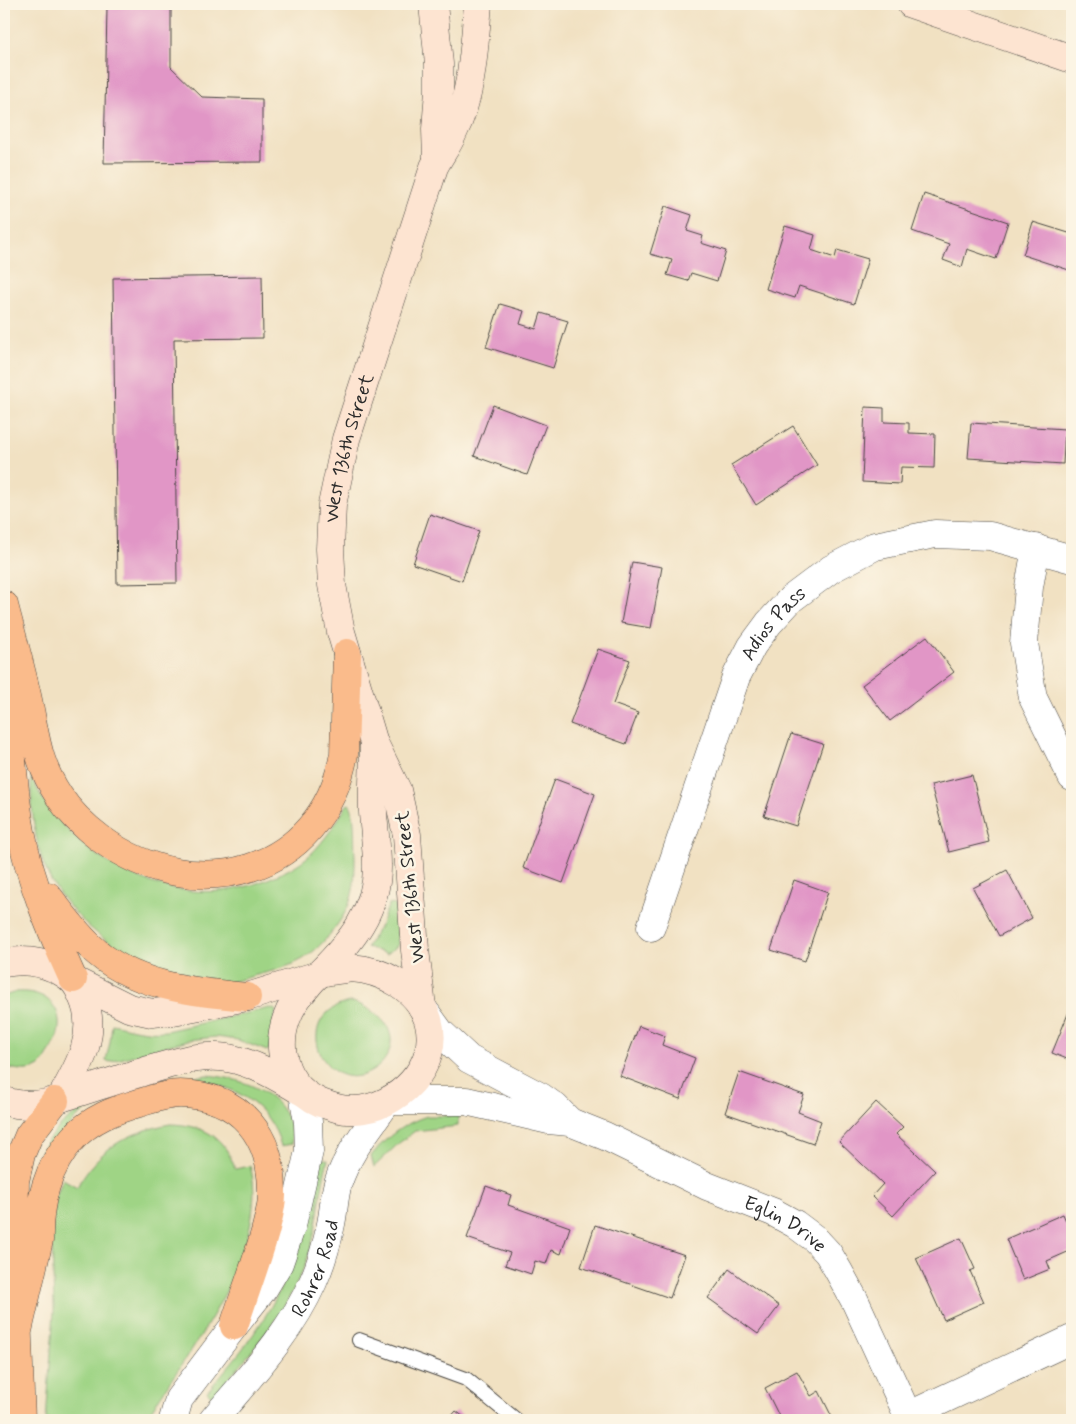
<svg xmlns="http://www.w3.org/2000/svg" width="1076" height="1424" font-family="Mynerve,sans-serif">
	<rect width="100%" height="100%" fill="#fcf5e5"/>
	<filter id="ink" filterUnits="userSpaceOnUse"><feTurbulence type="fractalNoise" baseFrequency=".02" numOctaves="2"/><feDisplacementMap in="SourceGraphic" scale="10" xChannelSelector="R" yChannelSelector="G"/><feConvolveMatrix kernelMatrix="1 2 1 2 8 2 1 2 1" color-interpolation-filters="sRGB"/></filter>
	<filter id="wash" filterUnits="userSpaceOnUse"><feTurbulence type="fractalNoise" baseFrequency=".0096" numOctaves="4" result="noise"/><feDisplacementMap in="SourceGraphic" scale="20" xChannelSelector="R" yChannelSelector="G"/><feGaussianBlur stdDeviation="1.12" result="paint"/><feColorMatrix in="noise" values="0 0 0 0 0 0 0 0 0 0 0 0 0 0 0 0 0 1.4 0 .05"/><feComposite in="paint" operator="in"/></filter>
	<g filter="url(#wash)">
		<rect width="100%" height="100%" fill="#f1e1c2"/>
		<path fill="#9fd485" stroke="#658058" d="M 31,777 C 71,862 177,918 268,879 C 283,873 299,865 311,854 C 325,840 337,822 347,805 L 349,804 C 356,810 354,845 355,856 C 355,872 355,889 349,904 C 342,922 320,949 303,959 C 289,967 273,971 257,975 C 245,978 232,983 220,983 C 210,982 200,978 190,976 C 133,962 88,937 55,887 C 35,856 31,812 31,777 Z
			M 389,904 L 396,905 L 398,945 L 387,954 L 367,947 L 381,924 Z
			M 16,992 C 56,989 71,1021 49,1053 C 46,1057 43,1065 38,1067 C 27,1073 15,1069 4,1067 L 4,996 Z
			M 351,1002 C 362,1004 369,1009 378,1016 C 416,1047 362,1097 331,1068 C 323,1061 318,1051 317,1041 C 315,1019 331,1005 351,1002 Z
			M 270,1008 L 274,1009 L 276,1011 L 269,1049 L 267,1051 L 238,1040 L 216,1037 L 188,1040 L 110,1062 L 106,1060 L 110,1042 L 112,1024 C 131,1028 145,1033 166,1031 Z
			M 207,1075 C 247,1079 293,1095 292,1144 L 281,1146 C 271,1105 228,1080 188,1081 L 188,1078 Z
			M 84,1109 L 85,1111 L 75,1119 L 46,1156 L 39,1154 C 50,1134 64,1120 84,1109 Z
			M 427,1116 L 458,1116 L 458,1126 L 415,1131 L 399,1143 L 374,1167 L 371,1156 C 387,1136 403,1124 427,1116 Z
			M 170,1124 C 203,1125 225,1136 235,1169 L 250,1166 C 256,1186 254,1206 250,1226 C 233,1301 184,1357 145,1420 L 46,1420 L 54,1311 L 52,1232 L 55,1199 L 63,1179 L 77,1187 C 98,1149 128,1132 170,1124 Z
			M 322,1158 L 328,1160 C 320,1189 319,1218 311,1247 C 294,1306 252,1351 213,1397 L 207,1392 C 225,1370 244,1349 259,1326 C 293,1275 310,1216 322,1158 Z"/>
		<g id="blocks">
			<path fill="#e196c6" d="M 171,5 L 171,67 L 202,97 L 262,99 L 262,162 L 104,163 L 107,7 Z
				M 924,194 L 1008,222 L 996,259 L 967,249 L 962,267 L 943,260 L 949,244 L 912,231 Z
				M 665,206 L 692,215 L 687,231 L 703,236 L 701,243 L 726,251 L 717,281 L 691,273 L 688,281 L 667,275 L 672,260 L 650,254 Z
				M 1033,222 L 1072,234 L 1072,271 L 1023,255 Z
				M 785,226 L 815,235 L 811,250 L 835,258 L 837,250 L 868,259 L 854,304 L 799,286 L 795,298 L 766,289 Z
				M 262,276 L 263,338 L 174,339 L 177,583 L 117,584 L 113,278 Z
				M 500,304 L 524,311 L 520,324 L 536,329 L 541,313 L 568,321 L 553,368 L 486,347 Z
				M 493,405 L 546,425 L 527,475 L 474,456 Z
				M 865,407 L 884,408 L 884,422 L 909,423 L 909,433 L 935,434 L 934,468 L 901,467 L 900,484 L 862,482 Z
				M 971,423 L 1065,429 L 1063,464 L 968,458 Z
				M 793,426 L 817,465 L 756,505 L 731,465 Z
				M 430,514 L 479,531 L 462,581 L 413,564 Z
				M 632,562 L 662,567 L 651,628 L 621,623 Z
				M 927,636 L 954,672 L 890,721 L 862,685 Z
				M 598,649 L 630,660 L 613,704 L 638,713 L 626,744 L 570,724 Z
				M 791,734 L 823,744 L 796,826 L 764,816 Z
				M 972,775 L 989,842 L 949,852 L 931,785 Z
				M 555,779 L 595,794 L 563,883 L 523,868 Z
				M 1007,870 L 1032,918 L 999,936 L 973,888 Z
				M 794,880 L 828,892 L 805,961 L 771,950 Z
				M 1070,1009 L 1072,1010 L 1072,1061 L 1052,1053 Z
				M 639,1026 L 665,1036 L 662,1045 L 695,1058 L 680,1099 L 620,1076 Z
				M 739,1072 L 804,1095 L 798,1112 L 821,1121 L 813,1144 L 725,1113 Z
				M 876,1102 L 903,1127 L 896,1134 L 935,1171 L 893,1216 L 872,1196 L 883,1184 L 839,1142 Z
				M 486,1186 L 511,1195 L 508,1205 L 570,1227 L 561,1254 L 551,1250 L 546,1264 L 535,1261 L 531,1274 L 505,1265 L 510,1253 L 467,1238 Z
				M 1063,1214 L 1072,1235 L 1072,1250 L 1047,1261 L 1050,1269 L 1023,1280 L 1006,1239 Z
				M 595,1225 L 685,1255 L 670,1298 L 581,1267 Z
				M 961,1238 L 975,1269 L 970,1271 L 984,1302 L 944,1320 L 916,1258 Z
				M 729,1269 L 779,1306 L 758,1334 L 708,1298 Z
				M 797,1371 L 811,1396 L 819,1391 L 832,1417 L 827,1420 L 781,1420 L 765,1388 Z
				M 456,1411 L 468,1420 L 448,1420 Z"/>
		</g>
	</g>
	<g filter="url(#ink)">
		<use href="#blocks" fill-opacity="0" stroke="#494642" stroke-width="1"/>
		<g fill="none" stroke-linecap="round" stroke-linejoin="round">
			<g stroke="#494642" stroke-width="16">
				<path id="lane" d="M 359,1340 L 466,1379 L 516,1420"/>
			</g>
			<g stroke="#494642" stroke-width="29">
				<g id="street">
					<path d="M 1036,548 L 1029,587 L 1024,643 L 1033,698 L 1072,777"/>
					<path id="s1" d="M 651,927 L 736,677 L 752,646 L 769,623 L 791,599 L 831,569 L 875,546 L 935,534 L 990,536 L 1072,559"/>
					<path d="M 424,1010 L 440,1032 L 469,1059 L 541,1097 L 555,1107 L 570,1122"/>
					<path id="s2" d="M 389,1101 L 466,1101 L 549,1120 L 570,1122 L 605,1136 L 707,1186 L 773,1212 L 795,1224 L 815,1239 L 828,1253 L 838,1270 L 855,1301 L 910,1420"/>
					<path d="M 908,1416 L 1072,1339"/>
					<path d="M 173,1420 L 179,1399 L 234,1326 L 264,1288 L 279,1263 L 292,1225 L 309,1151 L 308,1122 L 303,1093"/>
					<path id="s3" d="M 213,1420 C 249,1377 290,1334 313,1282 C 321,1264 327,1244 331,1224 C 334,1210 334,1196 338,1183 C 348,1152 369,1128 387,1102"/>
				</g>
			</g>
			<g stroke="#494642" stroke-width="29">
				<g id="secondary">
					<path d="M 433,4 L 439,64 L 439,91 L 436,129 L 437,159"/>
					<path d="M 911,4 L 1072,59"/>
					<path d="M 4,963 C 23,959 39,961 56,969 C 71,977 76,981 82,996 C 99,1032 79,1067 61,1098 C 42,1107 24,1107 4,1101"/>
					<path d="M 351,968 C 382,970 418,988 428,1020 C 442,1065 397,1109 354,1110 C 342,1111 332,1107 321,1103 C 273,1081 271,1025 305,989 C 309,984 315,976 321,973 C 330,970 341,970 351,968 Z"/>
					<path d="M 320,973 C 350,943 378,910 377,865 C 377,848 374,830 373,812 C 372,791 374,769 374,747"/>
					<path d="M 75,981 L 129,1008 L 152,1013 L 173,1011 L 247,997 L 315,976"/>
					<path id="s4" d="M 422,1007 L 415,950 L 407,835 L 397,790 L 374,743 L 341,632 L 332,585 L 330,549 L 332,505 L 346,439 L 434,167 C 440,155 448,145 453,133 C 473,94 474,47 478,4"/>
					<path d="M 61,1098 C 90,1089 119,1079 149,1070 C 174,1063 201,1053 228,1058 C 254,1063 278,1077 301,1091"/>
				</g>
			</g>
			<g stroke="#494642" stroke-width="29">
				<path id="highway" d="M 4,605 C 12,636 21,668 28,700 C 36,737 37,763 59,796 C 70,813 85,827 101,839 C 195,908 322,875 344,754 L 347,653
					M 5,665 C 10,720 11,777 21,832 C 30,881 52,933 73,979
					M 48,896 C 61,913 74,931 90,946 C 130,986 193,992 247,997
					M 18,1331 L 39,1240 C 38,1204 47,1166 73,1138 C 91,1119 114,1110 139,1103 C 152,1099 166,1094 180,1094 C 241,1095 273,1136 272,1195 C 272,1207 268,1220 265,1232 C 256,1264 244,1295 234,1326
					M 21,1420 L 14,1233 L 15,1181 L 21,1154 L 29,1135 L 55,1101"/>
			</g>
			<use href="#lane" stroke="#fff" stroke-width="14"/>
			<use href="#street" stroke="#fff" stroke-width="28"/>
			<use href="#secondary" stroke="#fde4d1" stroke-width="28"/>
			<use href="#highway" stroke="#fabb8b" stroke-width="28"/>
		</g>
	</g>
	<g text-anchor="middle" stroke-width="5" stroke-linejoin="round" paint-order="stroke">
		<g font-size="20" fill="#2b2b2b" stroke="#fcf5e5">
			<text dy="7" stroke="none"><textPath href="#s4" startOffset="574">West 136th Street</textPath></text>
			<text dy="7" stroke="none"><textPath href="#s1" startOffset="330">Adios Pass</textPath></text>
			<text transform="translate(409 887) rotate(-96)" y="7">West 136th Street</text>
			<text dy="7" stroke="none"><textPath href="#s2" startOffset="422">Eglin Drive</textPath></text>
			<text dy="7" stroke="none"><textPath href="#s3" startOffset="185">Rohrer Road</textPath></text>
		</g>
	</g>
	<rect width="1076" height="1424" fill="none" stroke="#fcf5e5" stroke-width="20"/>
</svg>
